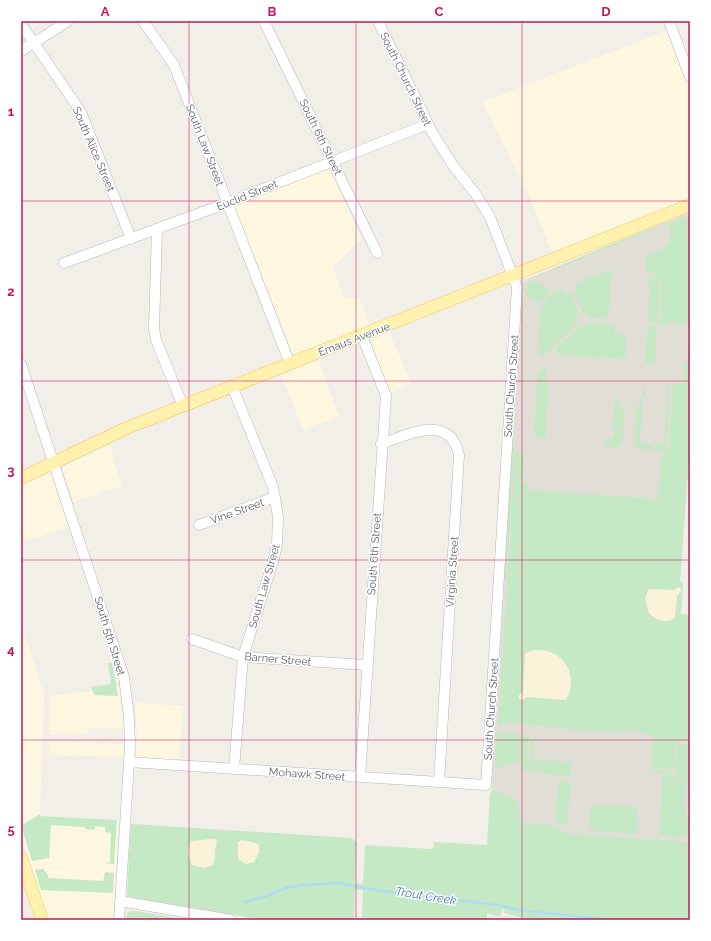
<svg xmlns="http://www.w3.org/2000/svg" width="711" height="941" font-family="Raleway,sans-serif">
	<rect width="100%" height="100%" fill="#f1efe8"/>
	<path fill="#fef7e0" d="M 666,31 L 690,90 L 690,198 L 553,255 L 529,196 L 482,102 Z
		M 326,170 L 331,172 L 362,239 L 333,267 L 343,296 L 348,299 L 359,297 L 370,327 L 294,357 L 234,207 L 237,204 Z
		M 390,333 L 411,384 L 391,392 L 389,390 L 370,342 L 372,339 Z
		M 318,360 L 339,416 L 304,431 L 281,376 Z
		M 107,446 L 110,448 L 122,486 L 74,502 L 62,467 Z
		M 46,474 L 52,475 L 69,527 L 21,543 L 21,486 Z
		M 24,631 L 44,694 L 40,816 L 119,820 L 113,920 L 48,920 L 21,833 L 21,632 Z
		M 119,687 L 123,729 L 89,728 L 87,735 L 50,735 L 50,696 Z
		M 138,703 L 183,706 L 179,761 L 136,757 L 137,734 L 135,707 Z
		M 49,741 L 123,744 L 123,757 L 49,755 Z"/>
	<path fill="#e1ded6" d="M 690,212 L 690,444 L 680,581 L 683,583 L 681,614 L 690,615 L 690,864 L 488,846 L 523,283 L 527,279 Z"/>
	<path fill="#c5e8c5" d="M 690,215 L 690,325 L 676,324 L 676,322 L 670,321 L 669,325 L 661,324 L 661,282 C 657,274 650,277 645,269 L 646,256 C 657,252 671,247 671,232 C 671,228 669,227 670,223 Z
		M 649,229 L 649,231 L 553,270 L 552,269 Z
		M 610,269 L 612,273 L 608,317 L 606,319 L 590,318 L 588,314 L 583,313 L 574,292 L 577,289 L 577,283 Z
		M 651,277 L 657,279 L 660,284 L 657,324 L 648,322 L 650,283 L 647,283 L 647,278 Z
		M 536,280 L 550,291 L 539,304 L 526,295 L 527,284 Z
		M 561,289 L 565,293 L 571,293 L 579,314 L 575,318 L 577,324 L 544,355 L 539,354 C 540,334 535,295 561,289 Z
		M 590,322 L 615,325 L 614,334 L 626,335 L 625,359 L 556,354 L 556,348 L 580,326 L 585,327 Z
		M 648,326 L 657,327 L 654,362 L 652,365 L 645,364 Z
		M 690,327 L 690,444 L 680,581 L 683,583 L 681,614 L 690,615 L 690,816 L 687,787 L 674,771 L 678,745 L 686,745 L 686,741 L 679,741 L 675,745 L 673,770 L 651,767 L 653,736 L 646,735 L 634,730 L 601,732 L 509,723 L 498,727 L 516,450 L 524,457 L 522,482 L 528,483 L 527,490 L 658,499 L 661,458 L 664,458 L 665,452 L 669,447 L 673,383 L 683,383 L 685,362 L 688,362 Z
		M 544,368 L 547,369 L 546,381 L 549,381 L 545,439 L 539,439 L 534,432 L 538,372 Z
		M 668,383 L 670,383 L 667,446 L 664,451 L 656,450 L 656,444 L 664,445 Z
		M 645,387 L 646,387 L 646,397 L 643,397 L 640,443 L 653,444 L 653,450 L 636,449 L 634,447 L 636,412 Z
		M 615,398 L 617,398 L 624,413 L 624,430 L 611,429 L 612,421 L 614,421 Z
		M 614,431 L 623,431 L 622,444 L 618,447 L 605,447 L 605,439 L 614,438 Z
		M 512,448 L 515,448 L 506,577 L 504,577 Z
		M 108,663 L 112,663 L 118,696 L 94,695 L 91,687 L 111,684 Z
		M 497,733 L 531,736 C 523,749 527,767 541,774 L 523,770 L 516,760 L 499,769 L 495,767 Z
		M 533,737 L 539,738 L 535,738 L 533,759 L 572,762 L 571,774 L 569,776 C 552,775 528,775 530,752 C 530,746 530,741 533,737 Z
		M 650,769 L 668,771 L 679,779 L 685,787 L 686,814 L 690,822 L 690,838 L 661,836 L 659,833 L 663,773 L 650,772 Z
		M 563,781 L 571,781 L 567,825 L 560,824 L 555,819 L 558,784 Z
		M 493,791 C 513,792 521,804 521,823 L 552,825 L 552,826 L 568,834 L 690,842 L 690,920 L 531,920 L 504,913 L 505,910 L 502,909 L 500,917 L 487,913 L 487,920 L 362,920 L 363,890 L 355,889 L 354,920 L 264,920 L 130,897 L 127,895 L 131,824 L 351,838 L 357,842 L 355,882 L 360,884 L 363,884 L 365,845 L 430,849 L 433,848 L 434,842 L 487,845 L 490,794 Z
		M 595,805 L 638,807 L 637,834 L 593,831 L 593,827 L 589,827 L 590,810 L 594,808 Z
		M 40,814 L 40,816 L 117,820 L 114,864 L 105,863 L 110,862 L 111,833 L 105,832 L 105,827 L 95,826 L 95,830 L 86,829 L 85,827 L 51,825 L 49,858 L 32,861 L 21,826 Z
		M 43,869 L 48,875 L 48,878 L 103,881 L 105,872 L 114,873 L 113,893 L 41,890 L 35,870 Z
		M 130,911 L 134,911 L 190,920 L 125,920 L 127,914 Z"/>
	<path fill="#fbf3d9" d="M 678,587 L 681,589 L 681,591 L 677,596 L 675,618 C 666,624 656,620 649,613 L 645,598 L 649,589 L 674,590 Z
		M 535,650 C 563,648 580,675 566,700 L 527,697 L 523,700 L 519,698 L 519,695 L 523,692 L 525,653 Z
		M 212,839 L 216,839 L 217,841 C 214,849 216,857 213,865 L 204,868 L 192,865 L 188,854 L 191,841 Z
		M 242,840 L 256,843 L 259,845 L 259,853 L 254,862 L 246,864 L 238,859 L 238,842 Z"/>
	<g fill="none" stroke-linecap="round" stroke-linejoin="round">
		<path stroke="#aadaff" stroke-width="2" d="M 244,902 L 267,896 L 286,888 L 303,885 L 341,883 L 368,889 L 497,905 L 519,910 L 611,920"/>
		<g stroke="#b5b8bc" stroke-width="11">
			<path id="minor" d="M 143,21 L 174,65 L 290,364
				M 264,21 L 377,253
				M 669,21 L 690,77
				M 21,24 L 81,112 L 131,239
				M 21,51 L 68,21
				M 157,230 L 154,329 L 156,340 L 183,406
				M 64,263 L 227,203 L 428,124
				M 21,364 L 124,677 L 129,717 L 130,747 L 119,920
				M 232,386 L 273,487 L 278,517 L 277,545 L 274,558 L 243,657 L 234,769
				M 381,444 C 407,435 450,412 459,455 L 439,782
				M 199,525 L 275,497
				M 192,639 L 243,657 L 367,665
				M 129,762 L 486,785 L 517,287 L 490,217 L 475,193 L 454,167 L 433,134 L 378,21
				M 360,777 L 386,396 L 362,336
				M 120,901 L 231,920"/>
		</g>
		<g stroke="#f2c960" stroke-width="13">
			<path id="major" d="M 21,478 L 127,428 L 690,205
				M 21,857 L 42,920"/>
		</g>
		<use href="#minor" stroke="#fff" stroke-width="10"/>
		<use href="#major" stroke="#fff2af" stroke-width="12"/>
	</g>
	<path fill="none" stroke="#c2185b" stroke-width="1" stroke-opacity="0.55" d="M 189,21 L 189,920M 356,21 L 356,920M 522,21 L 522,920M 21,201 L 690,201M 21,381 L 690,381M 21,560 L 690,560M 21,740 L 690,740"/>
	<g text-anchor="middle" stroke-width="3" stroke-linejoin="round" paint-order="stroke">
		<g font-size="11" fill="#5f6368" stroke="#fff">
			<text transform="translate(406 79) rotate(64)" y="4">South Church Street</text>
			<text transform="translate(321 137) rotate(64)" y="4">South 6th Street</text>
			<text transform="translate(205 145) rotate(69)" y="4">South Law Street</text>
			<text transform="translate(94 149) rotate(67)" y="4">South Alice Street</text>
			<text transform="translate(247 195) rotate(-22)" y="4">Euclid Street</text>
			<text transform="translate(354 339) rotate(-21)" y="4">Emaus Avenue</text>
			<text transform="translate(511 386) rotate(-86)" y="4">South Church Street</text>
			<text transform="translate(237 511) rotate(-20)" y="4">Vine Street</text>
			<text transform="translate(374 554) rotate(-86)" y="4">South 6th Street</text>
			<text transform="translate(452 572) rotate(-86)" y="4">Virginia Street</text>
			<text transform="translate(264 586) rotate(-74)" y="4">South Law Street</text>
			<text transform="translate(110 636) rotate(73)" y="4">South 5th Street</text>
			<text transform="translate(278 659) rotate(5)" y="4">Barner Street</text>
			<text transform="translate(491 709) rotate(-86)" y="4">South Church Street</text>
			<text transform="translate(307 774) rotate(4)" y="4">Mohawk Street</text>
		</g>
		<g font-size="12" font-style="italic" fill="#4174aa" stroke="#fff">
			<text transform="translate(426 896) rotate(9)" y="4">Trout Creek</text>
		</g>
	</g>
	<rect width="711" height="941" fill="none" stroke="#ffffff" stroke-width="44"/>
	<rect x="22" y="22" width="667" height="897" fill="none" stroke="#c2185b" stroke-width="1.5"/>
	<g font-size="13" text-anchor="middle" font-weight="bold" fill="#c2185b">
		<text x="105" y="16">A</text>
		<text x="272" y="16">B</text>
		<text x="439" y="16">C</text>
		<text x="606" y="16">D</text>
		<text x="11" y="116">1</text>
		<text x="11" y="296">2</text>
		<text x="11" y="475">3</text>
		<text x="11" y="654">4</text>
		<text x="11" y="834">5</text>
	</g>
</svg>
